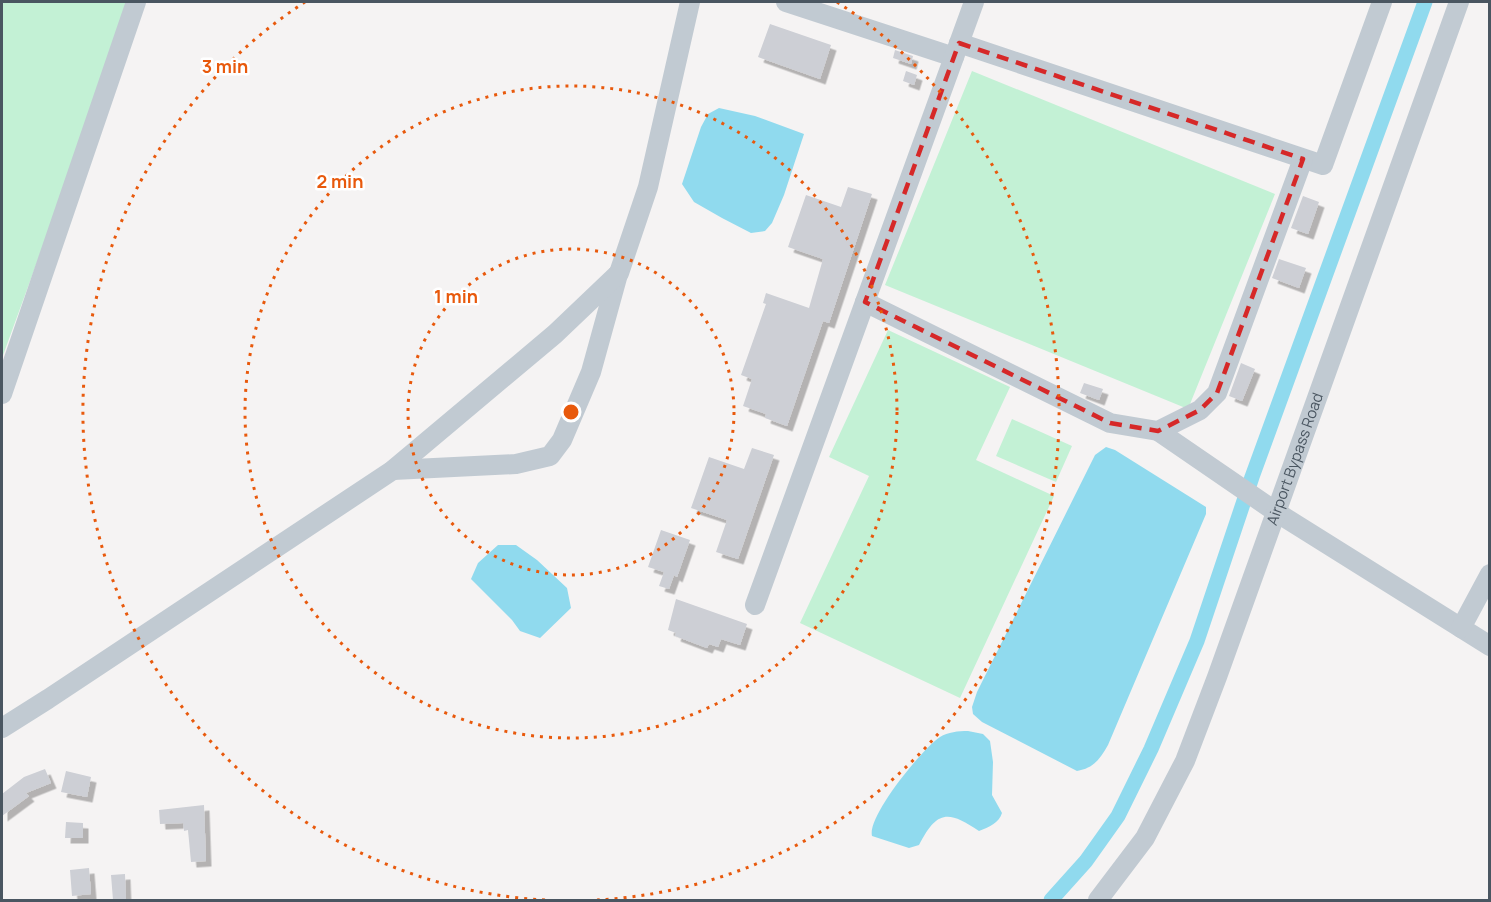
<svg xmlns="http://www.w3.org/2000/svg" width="1491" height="902" font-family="Manrope,sans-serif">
	<defs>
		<filter id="shadow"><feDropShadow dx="5.5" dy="5.5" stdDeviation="0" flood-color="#0004"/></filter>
	</defs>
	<rect width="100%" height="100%" fill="#f5f3f3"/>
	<path fill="#c3f1d5" d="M 2,2 L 132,2 L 2,358 Z
		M 972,71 L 1275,194 L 1188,409 L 885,285 Z
		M 888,330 L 1010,387 L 976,460 L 1054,496 L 960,698 L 800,623 L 869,476 L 829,457 Z
		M 1012,419 L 1072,446 L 1056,482 L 996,456 Z"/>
	<path fill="#90daee" d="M 719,108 L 755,116 L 804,134 L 784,195 L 772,223 L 765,231 L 751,233 L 722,218 L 694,202 L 682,184 L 701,127 L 708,114 Z
		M 1106,447 L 1115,450 L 1206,507 L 1206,514 L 1108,745 C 1100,759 1094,768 1077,771 L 982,722 L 973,714 L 972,707 L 977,692 L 1095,455 Z
		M 498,545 L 516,545 L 537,560 L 567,588 L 571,608 L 540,638 L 520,631 L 512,620 L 471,579 L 478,563 Z
		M 968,731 L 983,734 L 990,741 L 993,762 L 992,795 L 1002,813 C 999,823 989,827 979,831 C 948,810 937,810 919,845 L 909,848 L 872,836 C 867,816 923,748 940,737 C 948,732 958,731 968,731 Z"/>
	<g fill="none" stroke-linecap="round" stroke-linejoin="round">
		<path stroke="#90daee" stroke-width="15" d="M 1051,900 L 1086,861 L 1118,816 L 1151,749 L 1197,641 L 1252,477 L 1425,2"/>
	</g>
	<path fill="#cdcfd5" filter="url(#shadow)" d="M 770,24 L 831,45 L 820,79 L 758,57 Z
		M 895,50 L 913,56 L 911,64 L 893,58 Z
		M 906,71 L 917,75 L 914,85 L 903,81 Z
		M 848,187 L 872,194 L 829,323 L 823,321 L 787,426 L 765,418 L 766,414 L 743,406 L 752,379 L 741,375 L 766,304 L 763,303 L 766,293 L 809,308 L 823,259 L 788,247 L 806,195 L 841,207 Z
		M 1303,196 L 1319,202 L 1308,234 L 1291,228 Z
		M 1279,259 L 1306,268 L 1299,288 L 1272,278 Z
		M 1241,363 L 1255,369 L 1242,401 L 1229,396 Z
		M 1084,383 L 1103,389 L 1099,400 L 1080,393 Z
		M 752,448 L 774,455 L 738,559 L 716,552 L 727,520 L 691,508 L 709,457 L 744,469 Z
		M 661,530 L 690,540 L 677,577 L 674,575 L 669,589 L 659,586 L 664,572 L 648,567 Z
		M 676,599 L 747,624 L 740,645 L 721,639 L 718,647 L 709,644 L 707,648 L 675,636 L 676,633 L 668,630 Z
		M 45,769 L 51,783 L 26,793 L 29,796 L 2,816 L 2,794 L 24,777 Z
		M 66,771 L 91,777 L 87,797 L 61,792 Z
		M 204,805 L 206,861 L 191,862 L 188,830 L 184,831 L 183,823 L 160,824 L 159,810 Z
		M 66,822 L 83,823 L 83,838 L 65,838 Z
		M 89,868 L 91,894 L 72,896 L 70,870 Z
		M 125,874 L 126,900 L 113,900 L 111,875 Z"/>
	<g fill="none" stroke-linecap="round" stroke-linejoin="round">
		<g stroke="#c1cad2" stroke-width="20">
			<path d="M 786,2 L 954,57"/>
			<path d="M 959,43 L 1323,165 L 1382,2"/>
			<path d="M 865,302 L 1110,423 L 1158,431 L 1200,410 L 1217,393 L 1303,159"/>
			<path d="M 2,394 L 136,2"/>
			<path d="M 1158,431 L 1276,512 L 1490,646"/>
			<path d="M 393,470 L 516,464 L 550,456 L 562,440 L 591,372 L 618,274"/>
			<path d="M 755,605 L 974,2"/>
			<path d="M 1461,628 L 1490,574"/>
			<path d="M 2,728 L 48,699 L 393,470 L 555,334 L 619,273 L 648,187 L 690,2"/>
			<path id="s1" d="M 1098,900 L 1145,838 L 1185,761 L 1217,677 L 1459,2"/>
		</g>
	</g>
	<path fill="none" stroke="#d62828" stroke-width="4.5" stroke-dasharray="12 8" stroke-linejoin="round" d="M 959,43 L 1303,159 L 1217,393 L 1200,410 L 1158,431 L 1110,423 L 865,302 Z"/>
	<g fill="none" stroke="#e8590c" stroke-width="3" stroke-dasharray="3 6">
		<circle cx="571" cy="412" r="163"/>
		<circle cx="571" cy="412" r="326"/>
		<path d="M545 900A489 489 0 0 1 305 2M837 2A489 489 0 0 1 597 900"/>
	</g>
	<g text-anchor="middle" stroke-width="5" stroke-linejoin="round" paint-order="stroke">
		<g font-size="15" fill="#4a5661" stroke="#fff">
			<text dy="5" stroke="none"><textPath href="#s1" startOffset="486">Airport Bypass Road</textPath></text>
		</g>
	</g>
	<circle cx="571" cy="412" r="9" fill="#e8590c" stroke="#fff" stroke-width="3"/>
	<g font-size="18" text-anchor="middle" font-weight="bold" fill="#e8590c" stroke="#fff" stroke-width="5" stroke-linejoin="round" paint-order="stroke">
		<text x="225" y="73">3 min</text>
		<text x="340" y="188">2 min</text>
		<text x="456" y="303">1 min</text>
	</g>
	<rect width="1491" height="902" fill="none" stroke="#4a5661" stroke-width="6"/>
</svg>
